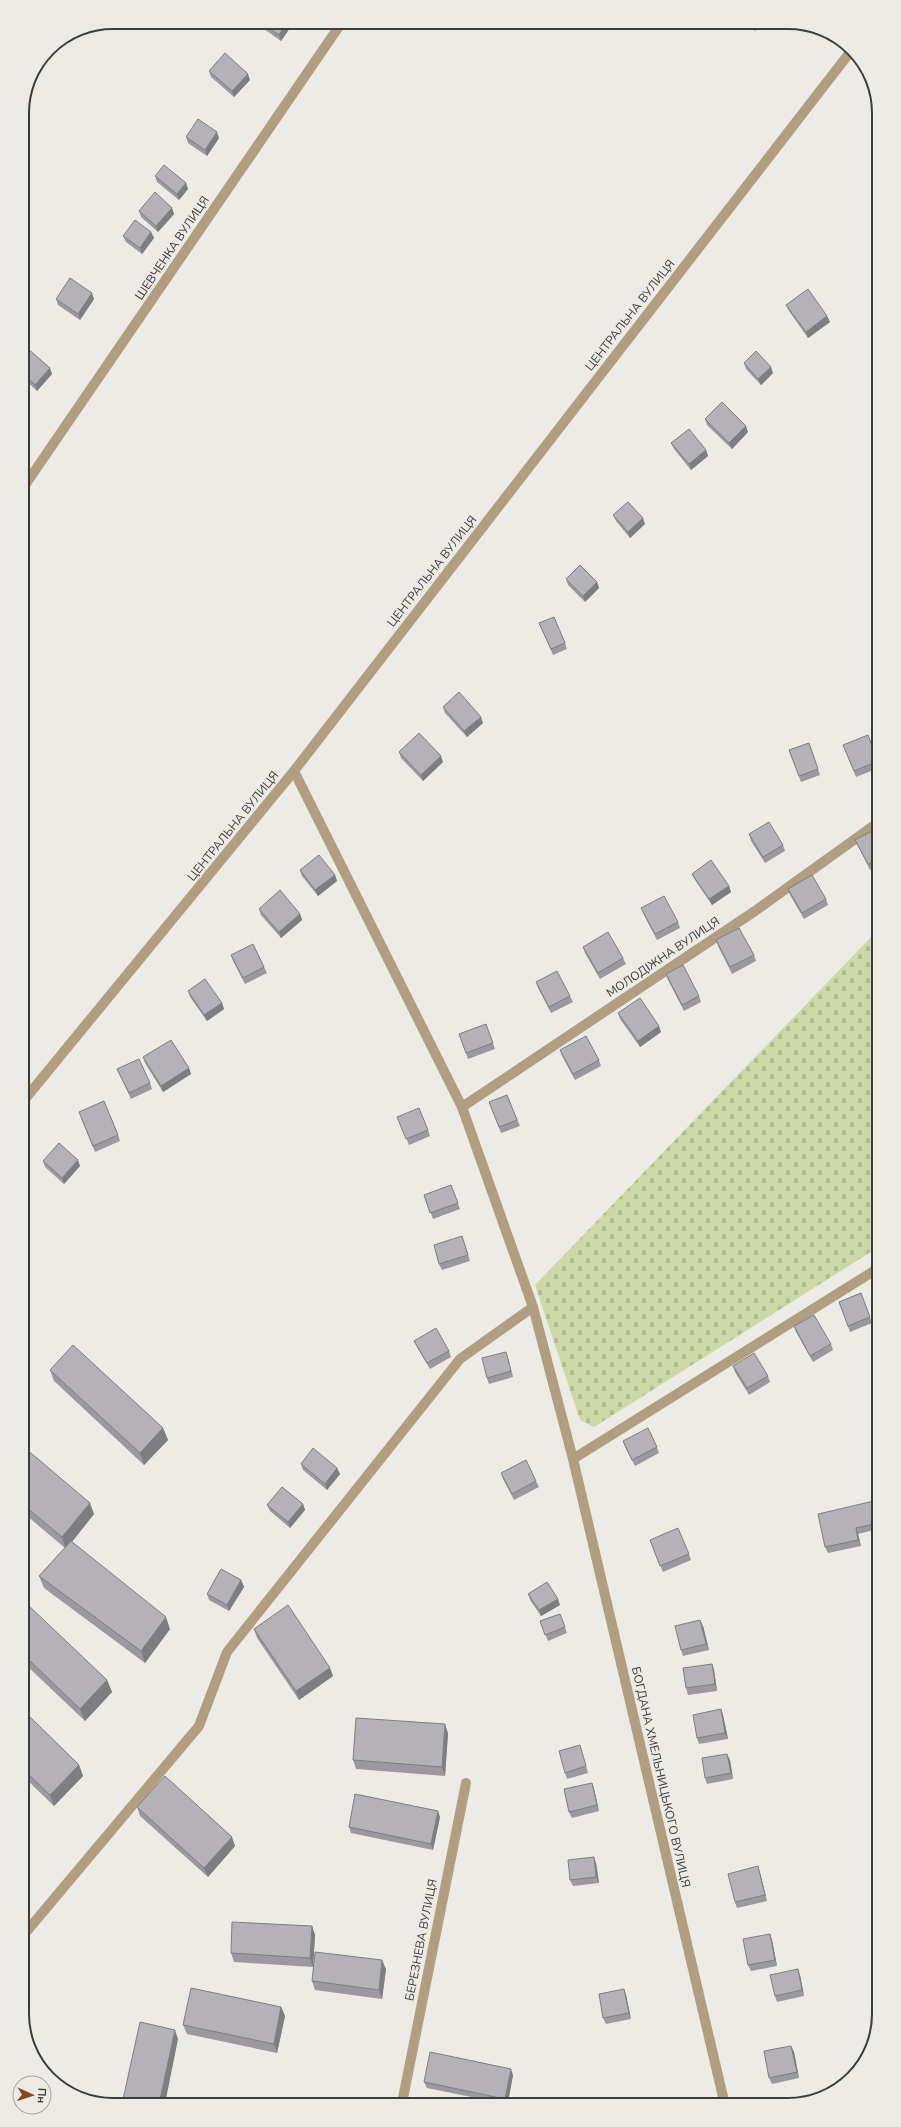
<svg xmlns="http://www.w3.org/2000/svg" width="901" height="2127" font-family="'Nunito Sans',sans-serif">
	<defs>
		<pattern id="cemetery-stones" width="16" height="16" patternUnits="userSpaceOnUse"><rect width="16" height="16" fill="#ccd8a5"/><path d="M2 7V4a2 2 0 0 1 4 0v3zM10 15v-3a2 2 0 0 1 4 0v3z" fill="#b0ba8f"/></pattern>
	</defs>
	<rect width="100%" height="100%" fill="#edebe6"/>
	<path fill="url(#cemetery-stones)" d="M 876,932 L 877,1248 L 594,1427 L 580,1420 L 535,1285 Z"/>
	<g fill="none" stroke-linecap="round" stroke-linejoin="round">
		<path stroke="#b19e81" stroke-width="10" d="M 23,488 L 342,22
			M 294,771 L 462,1107 L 533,1307 L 573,1459 L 724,2101
			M 25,1099 L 294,771 L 851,51
			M 462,1107 L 755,911 L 876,824
			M 573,1459 L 877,1269
			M 27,1931 L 199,1726 L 227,1652 L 460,1359 L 533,1307
			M 402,2103 L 466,1783"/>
	</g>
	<path fill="#9b999d" d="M 262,22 L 294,22 L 281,41 L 264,29 Z
		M 743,22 L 762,22 L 755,31 Z
		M 209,71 L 250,80 L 234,97 L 211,77 Z
		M 186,137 L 219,138 L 207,156 L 188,143 Z
		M 155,176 L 186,183 L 188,189 L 179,200 L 157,182 Z
		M 172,208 L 174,214 L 158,232 L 141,217 L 139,211 Z
		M 151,232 L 154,238 L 142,254 L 126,242 L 123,236 Z
		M 56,299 L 94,299 L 80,320 L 58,305 Z
		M 786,305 L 827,316 L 830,322 L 808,338 L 789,311 Z
		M 23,352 L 52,374 L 37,391 L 23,378 Z
		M 744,363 L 773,373 L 761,385 L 746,369 Z
		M 705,419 L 748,432 L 732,449 L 707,425 Z
		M 671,443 L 706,450 L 708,456 L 691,470 L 674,449 Z
		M 613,515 L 645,524 L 630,538 L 616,521 Z
		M 566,579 L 597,582 L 599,588 L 585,602 L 568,585 Z
		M 539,623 L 565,643 L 567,649 L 553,655 Z
		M 443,707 L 483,723 L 467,737 L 445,713 Z
		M 809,743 L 820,775 L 801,782 L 789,750 Z
		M 843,745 L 876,756 L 876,769 L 856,777 Z
		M 399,752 L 443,762 L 423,781 L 401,758 Z
		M 876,829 L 876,867 L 870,870 L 855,840 Z
		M 749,834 L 783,845 L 785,851 L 765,863 L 751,841 Z
		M 300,870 L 335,875 L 337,881 L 318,896 L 302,876 Z
		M 692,874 L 729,886 L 731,892 L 712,905 L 695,880 Z
		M 788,889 L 826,899 L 828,905 L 804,919 L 790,895 Z
		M 641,908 L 678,922 L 680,928 L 657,940 L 644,915 Z
		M 259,909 L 300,914 L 302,920 L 281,938 L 261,915 Z
		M 716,940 L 754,955 L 756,961 L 732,974 L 718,946 Z
		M 583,947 L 623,958 L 626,964 L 600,979 L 585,953 Z
		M 231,955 L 264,967 L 267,973 L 245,984 L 233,961 Z
		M 666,974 L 699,996 L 701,1002 L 684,1011 L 668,980 Z
		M 536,982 L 570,996 L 573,1002 L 551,1013 L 538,988 Z
		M 188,991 L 222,1003 L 224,1009 L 207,1021 L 190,997 Z
		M 618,1013 L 661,1032 L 640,1047 L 620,1019 Z
		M 486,1024 L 495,1049 L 468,1059 L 459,1034 Z
		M 560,1050 L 599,1060 L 601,1066 L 575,1080 L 562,1056 Z
		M 143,1057 L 189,1068 L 191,1074 L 163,1092 L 145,1063 Z
		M 117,1069 L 150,1083 L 152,1089 L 131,1099 Z
		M 507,1095 L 520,1126 L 501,1133 L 489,1102 Z
		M 81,1118 L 118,1135 L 120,1141 L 95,1152 Z
		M 400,1123 L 428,1130 L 430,1136 L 409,1145 Z
		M 43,1161 L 80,1166 L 64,1184 L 45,1167 Z
		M 451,1185 L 460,1209 L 433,1219 L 424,1195 Z
		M 462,1236 L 470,1261 L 442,1270 L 439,1264 Z
		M 861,1293 L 872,1323 L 850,1332 L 839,1302 Z
		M 794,1326 L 831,1344 L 833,1350 L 813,1362 L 796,1332 Z
		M 414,1341 L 449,1351 L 451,1357 L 430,1369 L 417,1347 Z
		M 506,1352 L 513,1377 L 489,1384 L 487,1378 Z
		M 733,1366 L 768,1376 L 770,1382 L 749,1395 L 735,1372 Z
		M 50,1370 L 163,1428 L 168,1440 L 144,1465 L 54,1381 Z
		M 623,1441 L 657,1447 L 659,1453 L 635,1466 L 625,1447 Z
		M 25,1448 L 94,1514 L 72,1542 L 170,1629 L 145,1663 L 44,1588 L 39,1576 L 65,1548 L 26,1515 Z
		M 301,1464 L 337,1468 L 340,1474 L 327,1490 L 303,1470 Z
		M 501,1473 L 536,1481 L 539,1487 L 514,1500 L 503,1479 Z
		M 878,1500 L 878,1529 L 858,1534 L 861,1546 L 828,1553 L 825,1547 Z
		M 303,1504 L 305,1510 L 290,1528 L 270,1511 L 267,1505 Z
		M 652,1546 L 689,1554 L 691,1560 L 663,1572 Z
		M 241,1580 L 244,1587 L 229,1611 L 209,1600 L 207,1594 Z
		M 528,1594 L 560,1605 L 541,1616 L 530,1600 Z
		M 26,1608 L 107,1680 L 112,1692 L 85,1721 L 26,1665 Z
		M 560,1614 L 567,1633 L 548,1641 L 540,1621 Z
		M 703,1626 L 709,1650 L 683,1656 L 681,1650 Z
		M 254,1629 L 330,1668 L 333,1676 L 299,1700 L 257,1638 Z
		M 712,1664 L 714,1670 L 717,1691 L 688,1695 L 686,1688 Z
		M 721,1709 L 723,1715 L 728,1739 L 699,1744 L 697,1738 Z
		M 26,1713 L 79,1765 L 83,1776 L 54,1806 L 26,1779 Z
		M 448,1733 L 445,1776 L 356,1769 L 353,1760 Z
		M 580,1745 L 588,1773 L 567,1779 L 565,1773 Z
		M 730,1760 L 733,1779 L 707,1784 L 705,1778 Z
		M 592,1783 L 594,1789 L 599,1811 L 572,1818 L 569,1812 Z
		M 137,1807 L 235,1846 L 208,1877 L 140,1816 Z
		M 440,1817 L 433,1850 L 351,1833 L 349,1827 Z
		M 596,1863 L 599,1883 L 573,1886 L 570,1880 Z
		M 760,1873 L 767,1901 L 737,1908 L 735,1902 Z
		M 312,1926 L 315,1935 L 313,1967 L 234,1962 L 231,1953 Z
		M 770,1934 L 772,1940 L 777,1966 L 751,1971 L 748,1965 Z
		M 386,1969 L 382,1999 L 315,1990 L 312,1981 Z
		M 800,1975 L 804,1996 L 777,2002 L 775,1996 Z
		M 624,1989 L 626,1995 L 631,2019 L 606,2024 L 603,2018 Z
		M 281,2007 L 285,2016 L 277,2053 L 187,2034 L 183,2025 Z
		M 791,2046 L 794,2052 L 799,2078 L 772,2084 L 769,2078 Z
		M 513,2075 L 508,2102 L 496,2102 L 427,2088 L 424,2082 Z"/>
	<path fill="#7e7d80" d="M 287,22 L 294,22 L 281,41 L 279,35 Z
		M 752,22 L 762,22 L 755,31 Z
		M 248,74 L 250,80 L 234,97 L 232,91 Z
		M 217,132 L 219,138 L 207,156 L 205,150 Z
		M 186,183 L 188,189 L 179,200 L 177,194 Z
		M 172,208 L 174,214 L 158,232 L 156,226 Z
		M 151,232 L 154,238 L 142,254 L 140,248 Z
		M 92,293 L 94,299 L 80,320 L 78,314 Z
		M 827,316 L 830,322 L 808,338 L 806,332 Z
		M 771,367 L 773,373 L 761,385 L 758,379 Z
		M 50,368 L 52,374 L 37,391 L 35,385 Z
		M 746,426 L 748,432 L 732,449 L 729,443 Z
		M 706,450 L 708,456 L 691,470 L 689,464 Z
		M 643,518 L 645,524 L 630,538 L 628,532 Z
		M 597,582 L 599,588 L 585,602 L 583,596 Z
		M 481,717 L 483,723 L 467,737 L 464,731 Z
		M 441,756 L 443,762 L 423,781 L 421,775 Z
		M 335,875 L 337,881 L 318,896 L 315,890 Z
		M 729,886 L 731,892 L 712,905 L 709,899 Z
		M 300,914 L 302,920 L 281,938 L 279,932 Z
		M 222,1003 L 224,1009 L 207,1021 L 204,1015 Z
		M 659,1026 L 661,1032 L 640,1047 L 638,1041 Z
		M 189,1068 L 191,1074 L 163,1092 L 161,1086 Z
		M 78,1160 L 80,1166 L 64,1184 L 62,1178 Z
		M 506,1352 L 508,1358 L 513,1377 L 511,1371 Z
		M 163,1428 L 168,1440 L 144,1465 L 140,1453 Z
		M 337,1468 L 340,1474 L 327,1490 L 325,1484 Z
		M 90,1503 L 94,1514 L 66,1549 L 62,1537 Z
		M 303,1504 L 305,1510 L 290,1528 L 288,1522 Z
		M 856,1528 L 858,1534 L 861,1546 L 858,1540 Z
		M 241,1580 L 244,1587 L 229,1611 L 227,1605 Z
		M 558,1599 L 560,1605 L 541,1616 L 539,1610 Z
		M 166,1617 L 170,1629 L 145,1663 L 141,1651 Z
		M 700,1620 L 703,1626 L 709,1650 L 706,1644 Z
		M 712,1664 L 714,1670 L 717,1691 L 715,1684 Z
		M 330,1668 L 333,1676 L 299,1700 L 296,1691 Z
		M 107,1680 L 112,1692 L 85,1721 L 80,1709 Z
		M 721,1709 L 723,1715 L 728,1739 L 725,1733 Z
		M 445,1724 L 448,1733 L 445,1776 L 442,1767 Z
		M 727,1754 L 730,1760 L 733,1779 L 731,1773 Z
		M 79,1765 L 83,1776 L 54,1806 L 50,1795 Z
		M 592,1783 L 594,1789 L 599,1811 L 597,1805 Z
		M 438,1811 L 440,1817 L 433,1850 L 431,1844 Z
		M 232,1837 L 235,1846 L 208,1877 L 204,1868 Z
		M 594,1857 L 596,1863 L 599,1883 L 596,1877 Z
		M 758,1866 L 760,1873 L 767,1901 L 765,1895 Z
		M 312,1926 L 315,1935 L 313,1967 L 310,1958 Z
		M 770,1934 L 772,1940 L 777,1966 L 775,1960 Z
		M 382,1960 L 386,1969 L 382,1999 L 379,1990 Z
		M 798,1969 L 800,1975 L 804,1996 L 802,1990 Z
		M 624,1989 L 626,1995 L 631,2019 L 629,2013 Z
		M 281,2007 L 285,2016 L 277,2053 L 274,2044 Z
		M 175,2030 L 178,2039 L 165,2104 L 159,2104 Z
		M 791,2046 L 794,2052 L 799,2078 L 797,2072 Z
		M 511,2069 L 513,2075 L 508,2102 L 506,2102 L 505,2099 Z"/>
	<path fill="#b4b2b7" stroke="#7e7d80" d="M 262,22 L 287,22 L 279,35 L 261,23 Z
		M 225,53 L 248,74 L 232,91 L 209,71 Z
		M 198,119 L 217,132 L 205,150 L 186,137 Z
		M 164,165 L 186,183 L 177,194 L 155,176 Z
		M 155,192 L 172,208 L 156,226 L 139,211 Z
		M 135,220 L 151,232 L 140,248 L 123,236 Z
		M 70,278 L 92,293 L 78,314 L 56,299 Z
		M 808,289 L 827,316 L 806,332 L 786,305 Z
		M 27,348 L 50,368 L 35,385 L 23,374 L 23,352 Z
		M 756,351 L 771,367 L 758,379 L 744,363 Z
		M 722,402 L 746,426 L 729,443 L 705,419 Z
		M 689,429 L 706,450 L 689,464 L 671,443 Z
		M 628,502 L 643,518 L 628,532 L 613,515 Z
		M 580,565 L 597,582 L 583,596 L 566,579 Z
		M 554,617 L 565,643 L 551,649 L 539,623 Z
		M 459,692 L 481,717 L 464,731 L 443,707 Z
		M 419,733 L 441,756 L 421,775 L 399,752 Z
		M 868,735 L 876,756 L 876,762 L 854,771 L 843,745 Z
		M 809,743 L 818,769 L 799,776 L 789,750 Z
		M 769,822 L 783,845 L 763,857 L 749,834 Z
		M 876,829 L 876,860 L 868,864 L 855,840 Z
		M 319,855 L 335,875 L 315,890 L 300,870 Z
		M 711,860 L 729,886 L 709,899 L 692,874 Z
		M 812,875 L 826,899 L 802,913 L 788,889 Z
		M 280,890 L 300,914 L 279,932 L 259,909 Z
		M 664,896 L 678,922 L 655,934 L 641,908 Z
		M 739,928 L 754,955 L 730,967 L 716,940 Z
		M 608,932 L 623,958 L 598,973 L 583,947 Z
		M 253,944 L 264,967 L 243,978 L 231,955 Z
		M 683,965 L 699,996 L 682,1005 L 666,974 Z
		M 557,971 L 570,996 L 549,1007 L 536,982 Z
		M 205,979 L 222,1003 L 204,1015 L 188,991 Z
		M 640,998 L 659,1026 L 638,1041 L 618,1013 Z
		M 486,1024 L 493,1043 L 466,1053 L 459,1034 Z
		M 586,1036 L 599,1060 L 573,1074 L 560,1050 Z
		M 171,1040 L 189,1068 L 161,1086 L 143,1057 Z
		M 139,1059 L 150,1083 L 129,1093 L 117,1069 Z
		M 507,1095 L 517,1120 L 499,1127 L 489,1102 Z
		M 104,1101 L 118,1135 L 93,1146 L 79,1112 Z
		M 419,1108 L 428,1130 L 406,1139 L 397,1117 Z
		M 59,1143 L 78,1160 L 62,1178 L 43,1161 Z
		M 451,1185 L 458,1203 L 430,1213 L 424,1195 Z
		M 462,1236 L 468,1255 L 439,1264 L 434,1245 Z
		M 861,1293 L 870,1317 L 848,1326 L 839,1302 Z
		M 814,1315 L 831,1344 L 810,1356 L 794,1326 Z
		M 436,1328 L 449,1351 L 427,1363 L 414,1341 Z
		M 73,1345 L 163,1428 L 140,1453 L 50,1370 Z
		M 506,1352 L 511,1371 L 487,1378 L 482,1358 Z
		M 754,1353 L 768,1376 L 747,1388 L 733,1366 Z
		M 648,1428 L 657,1447 L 632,1460 L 623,1441 Z
		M 25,1448 L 90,1503 L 62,1537 L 26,1507 Z
		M 313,1448 L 337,1468 L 325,1484 L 301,1464 Z
		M 526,1460 L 536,1481 L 512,1494 L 501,1473 Z
		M 282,1487 L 303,1504 L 288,1522 L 267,1505 Z
		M 878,1500 L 878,1523 L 856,1528 L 858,1540 L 825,1547 L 818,1514 Z
		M 678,1528 L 689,1554 L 660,1566 L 650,1540 Z
		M 71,1541 L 166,1617 L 141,1651 L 39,1576 Z
		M 221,1569 L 241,1580 L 227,1605 L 207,1594 Z
		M 547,1582 L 558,1599 L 539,1610 L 528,1594 Z
		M 28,1605 L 107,1680 L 80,1709 L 26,1657 L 26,1608 Z
		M 288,1605 L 330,1668 L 296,1691 L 254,1629 Z
		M 560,1614 L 565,1627 L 545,1635 L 540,1621 Z
		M 700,1620 L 706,1644 L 681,1650 L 675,1626 Z
		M 712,1664 L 715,1684 L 686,1688 L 683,1668 Z
		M 721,1709 L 725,1733 L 697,1738 L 693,1715 Z
		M 26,1713 L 79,1765 L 50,1795 L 26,1772 Z
		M 356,1718 L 445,1724 L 442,1767 L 353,1760 Z
		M 580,1745 L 586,1766 L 565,1773 L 559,1751 Z
		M 727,1754 L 731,1773 L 705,1778 L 702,1758 Z
		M 165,1776 L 232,1837 L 204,1868 L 137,1807 Z
		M 592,1783 L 597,1805 L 569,1812 L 564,1789 Z
		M 355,1794 L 438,1811 L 431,1844 L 349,1827 Z
		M 594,1857 L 596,1877 L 570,1880 L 568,1860 Z
		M 758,1866 L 765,1895 L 735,1902 L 728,1874 Z
		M 232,1922 L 312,1926 L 310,1958 L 231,1953 Z
		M 770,1934 L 775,1960 L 748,1965 L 743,1939 Z
		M 315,1952 L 382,1960 L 379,1990 L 312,1981 Z
		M 798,1969 L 802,1990 L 775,1996 L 770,1975 Z
		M 191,1988 L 281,2007 L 274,2044 L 183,2025 Z
		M 624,1989 L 629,2013 L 603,2018 L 599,1994 Z
		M 140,2022 L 175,2030 L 159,2104 L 126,2105 L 122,2104 Z
		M 791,2046 L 797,2072 L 769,2078 L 764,2051 Z
		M 430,2052 L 511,2069 L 505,2099 L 424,2082 Z"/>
	<g text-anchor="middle" stroke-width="3" stroke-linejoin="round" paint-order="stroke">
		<g font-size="12" fill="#3c3c3a" stroke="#edebe6">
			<text transform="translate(172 248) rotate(-56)" y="4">ШЕВЧЕНКА ВУЛИЦЯ</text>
			<text transform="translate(630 315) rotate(-52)" y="4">ЦЕНТРАЛЬНА ВУЛИЦЯ</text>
			<text transform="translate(432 571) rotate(-52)" y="4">ЦЕНТРАЛЬНА ВУЛИЦЯ</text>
			<text transform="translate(233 826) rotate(-51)" y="4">ЦЕНТРАЛЬНА ВУЛИЦЯ</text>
			<text transform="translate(663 957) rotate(-34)" y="4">МОЛОДІЖНА ВУЛИЦЯ</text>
			<text transform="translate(661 1777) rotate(77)" y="4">БОГДАНА ХМЕЛЬНИЦЬКОГО ВУЛИЦЯ</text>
			<text transform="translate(421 1940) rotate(-79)" y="4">БЕРЕЗНЕВА ВУЛИЦЯ</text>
		</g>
	</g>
	<path d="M0 0H901V2127H0ZM113 29H788A84 84 0 0 1 872 113V2014A84 84 0 0 1 788 2098H113A84 84 0 0 1 29 2014V113A84 84 0 0 1 113 29Z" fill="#edebe6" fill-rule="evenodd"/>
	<path fill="none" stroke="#3c3c3a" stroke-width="2" d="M113 29H788A84 84 0 0 1 872 113V2014A84 84 0 0 1 788 2098H113A84 84 0 0 1 29 2014V113A84 84 0 0 1 113 29Z"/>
	<g transform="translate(32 2095) rotate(93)"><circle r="19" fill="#edebe6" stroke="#a6a5a1"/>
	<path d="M0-3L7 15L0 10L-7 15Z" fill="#8b451f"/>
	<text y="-6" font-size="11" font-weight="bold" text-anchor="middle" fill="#3c3c3a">Пн</text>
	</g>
</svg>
